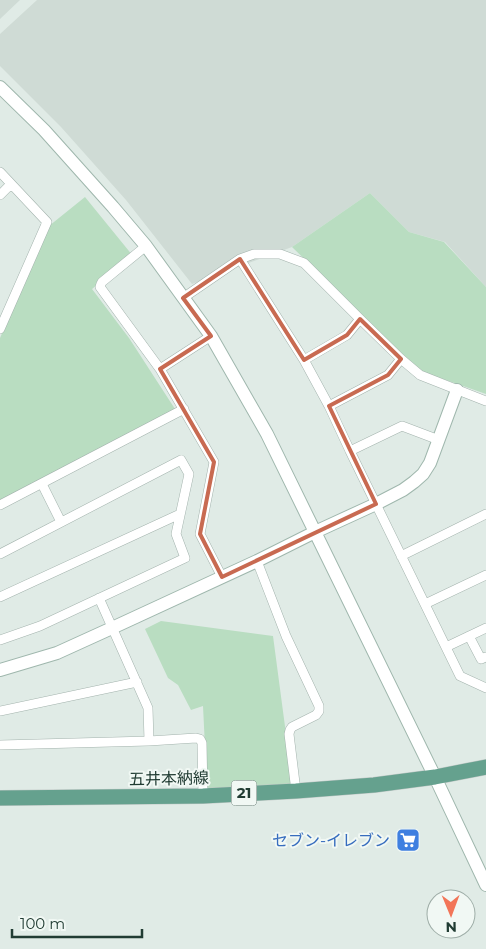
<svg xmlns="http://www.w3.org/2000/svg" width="486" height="949" font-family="Montserrat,'Noto Sans JP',sans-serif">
	<rect width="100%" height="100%" fill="#e0ebe6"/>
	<path fill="#cfdbd5" d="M 0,0 L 20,0 L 0,19 Z
		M 37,0 L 486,0 L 486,287 L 445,242 L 409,232 L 370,193 L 292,247 L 192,284 L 126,200 L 61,127 L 0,66 L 0,34 Z"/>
	<path fill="#b9ddc1" d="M 370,193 L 409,232 L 444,242 L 486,287 L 486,394 L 420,371 L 292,247 Z
		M 85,197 L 133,256 L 92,289 L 129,338 L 175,409 L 0,504 L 0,338 L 49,226 Z
		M 161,621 L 273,636 L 286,734 L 294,785 L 210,792 L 207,788 L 203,706 L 191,710 L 178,685 L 168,678 L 145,629 Z"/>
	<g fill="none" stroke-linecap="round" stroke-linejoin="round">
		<g stroke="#a3b3ad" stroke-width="10">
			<path id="street" d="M 0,172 L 47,222 L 0,329
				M 0,195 L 11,184
				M 146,246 L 102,282 L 101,284 L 100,287 L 160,369 L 214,462 L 200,534 L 222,577
				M 240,259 L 304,360 L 329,406 L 350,451 L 402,426 L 439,440
				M 183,298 L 240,259 L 254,254 L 280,254 L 304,263 L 360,319 L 401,359 L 420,375 L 486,401
				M 304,360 L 347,335 L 360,319
				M 160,369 L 211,336
				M 329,406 L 388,375 L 401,359
				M 350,451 L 460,676 L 486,688
				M 42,484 L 61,522
				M 0,505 L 184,409
				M 0,554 L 181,460 L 189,474 L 176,534 L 185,558 L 40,626 L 0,640
				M 401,556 L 486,514
				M 257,561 L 286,636 L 319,706 L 319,711 L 316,715 L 292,727 L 290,730 L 289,734 L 296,791
				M 0,597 L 180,514
				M 99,598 L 148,708 L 149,741
				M 425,604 L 486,575
				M 469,636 L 481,659 L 486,657
				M 446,647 L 486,628
				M 0,711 L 137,682
				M 0,745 L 149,741 L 196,738 L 200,739 L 202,743 L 203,796"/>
		</g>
		<g stroke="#9fb7ad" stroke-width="14">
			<path id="secondary" d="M 0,87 L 44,130 L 113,207 L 146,246 L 211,336 L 267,434 L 435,777 L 486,885
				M 0,670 L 57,653 L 112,628 L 257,561 L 315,532 L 376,504 L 403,490 L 414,482 L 423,474 L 430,463 L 457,390"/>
		</g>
		<g stroke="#c1c8c6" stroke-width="16">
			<path id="primary" d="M 0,798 L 203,796 L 296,791 L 374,785 L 435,777 L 486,767"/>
		</g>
		<use href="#street" stroke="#fff" stroke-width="9"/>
		<use href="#secondary" stroke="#fff" stroke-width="12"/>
		<use href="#primary" stroke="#65a18e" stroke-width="15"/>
	</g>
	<path fill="none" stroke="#c86a51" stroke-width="4" stroke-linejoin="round" d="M 240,259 L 304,360 L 347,335 L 360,319 L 401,359 L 388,375 L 329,406 L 376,504 L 222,577 L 200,534 L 214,462 L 160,369 L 211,336 L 183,298 Z"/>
	<defs>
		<g id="supermarket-square" transform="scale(1.25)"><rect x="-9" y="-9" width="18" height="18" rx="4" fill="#3f7fe0" stroke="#f1f8f4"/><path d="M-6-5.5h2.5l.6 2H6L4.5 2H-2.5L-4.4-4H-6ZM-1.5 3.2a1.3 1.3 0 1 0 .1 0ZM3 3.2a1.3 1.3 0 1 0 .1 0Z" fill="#fff"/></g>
	</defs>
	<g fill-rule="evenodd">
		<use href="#supermarket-square" x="408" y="840"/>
	</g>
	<g text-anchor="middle" stroke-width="4" stroke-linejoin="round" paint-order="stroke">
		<rect fill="#f1f8f4" stroke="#5f746d" stroke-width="1" x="231.5" y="780.5" width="25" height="25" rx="4"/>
		<g font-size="15" font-weight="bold" fill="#213c33">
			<text x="244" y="798">21</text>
		</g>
		<g font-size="16" fill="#213c33" stroke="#f1f8f4">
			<text transform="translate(169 778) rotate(-1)" y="6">五井本納線</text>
		</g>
		<g font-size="16" fill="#366cbe" stroke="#f1f8f4" text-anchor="end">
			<text x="390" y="846">セブン-イレブン</text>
		</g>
	</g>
	<g transform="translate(451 914) rotate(179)"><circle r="24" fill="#f1f8f4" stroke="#9eada7"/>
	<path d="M0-4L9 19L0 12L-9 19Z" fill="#f27558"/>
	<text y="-8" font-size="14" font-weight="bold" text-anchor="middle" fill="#213c33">N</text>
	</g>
	<path d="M12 929v8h130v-8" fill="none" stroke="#213c33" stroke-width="2.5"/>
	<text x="20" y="929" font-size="15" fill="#213c33" stroke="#f1f8f4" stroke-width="4" paint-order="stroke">100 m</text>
</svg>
